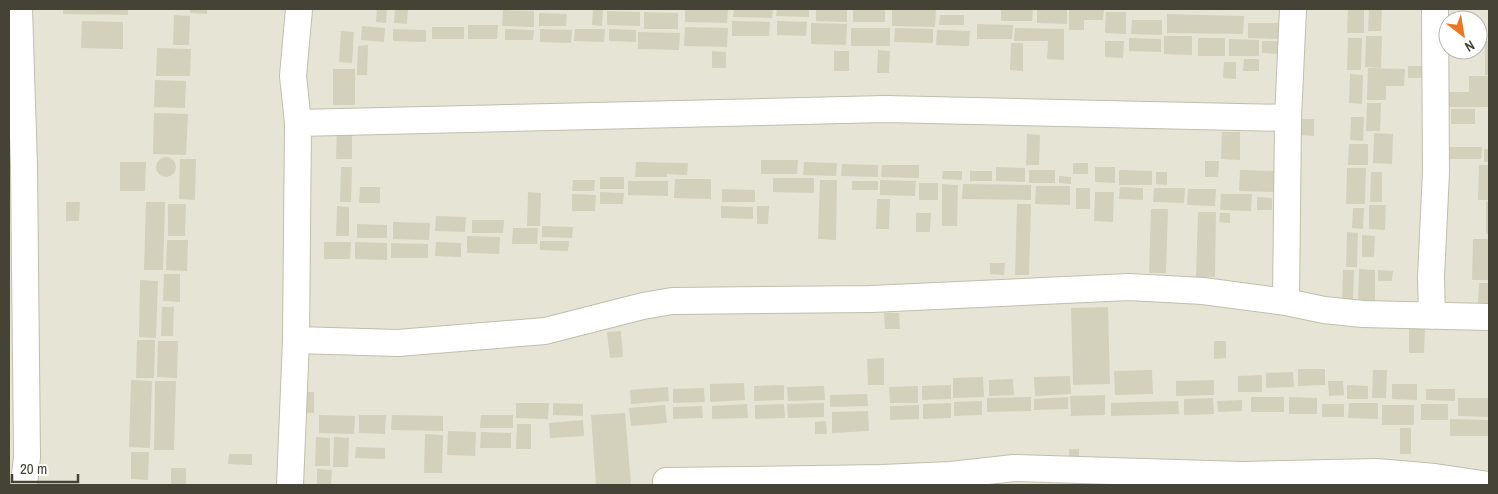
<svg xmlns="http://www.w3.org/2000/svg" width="1498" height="494" font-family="'Archivo Narrow',sans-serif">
	<rect width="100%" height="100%" fill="#f2f2e6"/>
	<path fill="#e6e5d5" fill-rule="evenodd" d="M 9,9 L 1489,9 L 1489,485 L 9,485 ZM 1448,20 L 1478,20 L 1478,50 L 1448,50 Z"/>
	<path fill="#d3d0bc" d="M 63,9 L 128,9 L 128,15 L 63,14 Z
		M 190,9 L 207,9 L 207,14 L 190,13 Z
		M 377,9 L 387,9 L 386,23 L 376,22 Z
		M 395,9 L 408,9 L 407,24 L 394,23 Z
		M 593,9 L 603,9 L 602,26 L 592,25 Z
		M 685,9 L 728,9 L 727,23 L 685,22 Z
		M 734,9 L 773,9 L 772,18 L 733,17 Z
		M 777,9 L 809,9 L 809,17 L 776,16 Z
		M 816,9 L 847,9 L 847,22 L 816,21 Z
		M 853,9 L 885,9 L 885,22 L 853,22 Z
		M 892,9 L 936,9 L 935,27 L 892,26 Z
		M 1001,9 L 1033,9 L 1032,21 L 1001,21 Z
		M 1037,9 L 1067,9 L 1067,24 L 1037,23 Z
		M 1069,9 L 1104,9 L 1103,20 L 1084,20 L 1084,30 L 1069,30 Z
		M 1348,9 L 1364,9 L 1364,33 L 1347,33 Z
		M 1369,9 L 1382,9 L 1381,31 L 1368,31 Z
		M 503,10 L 534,11 L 534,27 L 502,26 Z
		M 607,11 L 640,12 L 640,26 L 607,25 Z
		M 644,12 L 678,13 L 678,29 L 644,29 Z
		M 1106,12 L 1126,12 L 1126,34 L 1105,33 Z
		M 539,13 L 567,14 L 566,26 L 539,26 Z
		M 1167,14 L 1244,16 L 1243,34 L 1167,33 Z
		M 174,15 L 190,16 L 189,45 L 173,45 Z
		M 940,15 L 964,15 L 964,25 L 939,25 Z
		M 1132,20 L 1162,20 L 1162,35 L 1131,34 Z
		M 82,21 L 123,22 L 123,49 L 81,48 Z
		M 732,21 L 770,22 L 769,36 L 732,36 Z
		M 777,21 L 807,22 L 806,36 L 777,35 Z
		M 811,23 L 847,24 L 846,45 L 811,44 Z
		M 1248,23 L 1279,23 L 1278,39 L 1248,38 Z
		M 977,24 L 1013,25 L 1012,39 L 977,39 Z
		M 468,25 L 498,25 L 497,39 L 468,39 Z
		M 362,26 L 385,28 L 384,42 L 361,40 Z
		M 432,27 L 464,27 L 464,39 L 432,39 Z
		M 685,27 L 728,28 L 727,47 L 684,46 Z
		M 851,28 L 890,28 L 890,46 L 851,46 Z
		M 895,28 L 933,29 L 933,43 L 894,42 Z
		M 1015,28 L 1064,29 L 1064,60 L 1047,59 L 1048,41 L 1014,41 Z
		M 393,29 L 426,30 L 426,42 L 393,41 Z
		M 505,29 L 534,30 L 533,40 L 505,40 Z
		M 540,29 L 572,30 L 571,43 L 540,42 Z
		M 575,29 L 605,29 L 604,42 L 574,41 Z
		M 609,29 L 636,30 L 636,42 L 609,41 Z
		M 937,30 L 970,31 L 969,46 L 936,45 Z
		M 341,31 L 354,32 L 352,63 L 339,62 Z
		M 638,32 L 680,33 L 679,50 L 638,49 Z
		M 1164,36 L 1192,36 L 1192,55 L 1164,54 Z
		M 1366,36 L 1382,36 L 1381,68 L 1365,67 Z
		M 1129,38 L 1161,39 L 1161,52 L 1129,51 Z
		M 1198,38 L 1225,38 L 1225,56 L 1198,56 Z
		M 1348,38 L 1362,38 L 1361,70 L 1347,70 Z
		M 1229,39 L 1259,40 L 1259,56 L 1229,56 Z
		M 1105,41 L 1124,41 L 1123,58 L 1105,57 Z
		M 1262,41 L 1281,41 L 1280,54 L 1262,53 Z
		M 1485,41 L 1489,41 L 1489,75 L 1485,75 Z
		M 1011,43 L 1023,43 L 1023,71 L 1010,70 Z
		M 368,45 L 367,75 L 357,75 L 358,46 Z
		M 157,48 L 191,49 L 190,76 L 156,76 Z
		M 878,50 L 890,51 L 889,73 L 877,73 Z
		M 712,51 L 726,52 L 726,68 L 712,68 Z
		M 834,51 L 849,51 L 849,71 L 834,71 Z
		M 1244,59 L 1259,59 L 1259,71 L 1243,71 Z
		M 1224,62 L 1236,62 L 1236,79 L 1223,78 Z
		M 1408,66 L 1425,66 L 1424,78 L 1408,78 Z
		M 1368,68 L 1405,69 L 1404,86 L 1386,86 L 1386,100 L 1367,100 Z
		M 333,69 L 355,69 L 355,105 L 333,105 Z
		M 1350,74 L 1363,75 L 1362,104 L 1349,103 Z
		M 1469,76 L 1489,76 L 1489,107 L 1448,107 L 1448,92 L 1469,92 Z
		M 155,80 L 186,81 L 185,108 L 154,107 Z
		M 1367,103 L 1381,103 L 1380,131 L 1366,131 Z
		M 1451,109 L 1475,109 L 1475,124 L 1451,124 Z
		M 154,113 L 188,114 L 186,155 L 153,154 Z
		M 1351,117 L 1364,117 L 1363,141 L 1350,140 Z
		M 1298,119 L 1314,119 L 1314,136 L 1298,135 Z
		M 337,129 L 352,129 L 352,159 L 336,159 Z
		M 1222,132 L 1240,132 L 1240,160 L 1221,159 Z
		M 1374,133 L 1393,134 L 1392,164 L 1373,163 Z
		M 1027,134 L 1040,135 L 1039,165 L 1026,165 Z
		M 1349,144 L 1368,144 L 1368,165 L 1348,165 Z
		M 1445,147 L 1482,147 L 1481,159 L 1445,159 Z
		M 1484,149 L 1489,149 L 1489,162 L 1484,162 Z
		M156 167a10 10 0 1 1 20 0a10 10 0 1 1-20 0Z
		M 180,159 L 196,159 L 195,200 L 179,199 Z
		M 761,160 L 798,160 L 797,174 L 761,174 Z
		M 1205,161 L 1219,161 L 1218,177 L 1205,177 Z
		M 120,162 L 146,162 L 145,191 L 120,191 Z
		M 636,162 L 688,163 L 687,175 L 667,174 L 667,177 L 635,177 Z
		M 804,162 L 837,163 L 836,176 L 803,175 Z
		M 1073,163 L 1088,163 L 1088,174 L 1073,174 Z
		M 842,164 L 878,165 L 878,177 L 841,176 Z
		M 882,165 L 919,165 L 919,178 L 881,177 Z
		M 1479,165 L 1489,165 L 1489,200 L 1478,200 Z
		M 341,167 L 352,167 L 351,202 L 340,202 Z
		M 996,167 L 1025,168 L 1025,182 L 996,181 Z
		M 1095,167 L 1115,167 L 1115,183 L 1095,182 Z
		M 1347,168 L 1366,168 L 1365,204 L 1346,204 Z
		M 1029,170 L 1055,170 L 1055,183 L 1029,183 Z
		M 1119,170 L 1152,171 L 1152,185 L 1119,185 Z
		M 1240,170 L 1275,171 L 1275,192 L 1239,191 Z
		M 943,171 L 962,171 L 962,180 L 942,179 Z
		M 970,171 L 992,171 L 992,181 L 970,181 Z
		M 1156,172 L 1167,172 L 1167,185 L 1156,184 Z
		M 1371,172 L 1382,172 L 1382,202 L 1370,202 Z
		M 1059,176 L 1071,177 L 1071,184 L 1059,183 Z
		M 600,177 L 624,177 L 624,189 L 600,189 Z
		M 773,178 L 814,178 L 814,193 L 773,192 Z
		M 675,179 L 711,179 L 711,199 L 674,198 Z
		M 573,180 L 595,180 L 594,191 L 572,191 Z
		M 820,180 L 837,180 L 836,240 L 818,239 Z
		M 880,180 L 916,181 L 915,196 L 880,195 Z
		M 628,181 L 668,181 L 668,196 L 628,195 Z
		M 852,181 L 878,181 L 878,190 L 852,190 Z
		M 919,183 L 938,183 L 938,200 L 919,200 Z
		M 942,184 L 958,185 L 957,226 L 942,226 Z
		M 963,184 L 1031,185 L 1031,200 L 962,199 Z
		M 1036,186 L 1070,186 L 1070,205 L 1035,204 Z
		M 360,187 L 380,187 L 380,203 L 359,203 Z
		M 1120,187 L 1143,188 L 1143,200 L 1119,199 Z
		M 1076,188 L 1090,188 L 1090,209 L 1076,209 Z
		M 1154,188 L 1185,188 L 1184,203 L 1153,202 Z
		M 722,189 L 755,190 L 755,202 L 722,202 Z
		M 1188,189 L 1216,189 L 1215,206 L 1187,205 Z
		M 528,192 L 541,193 L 540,226 L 527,226 Z
		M 600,192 L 624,193 L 623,204 L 600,204 Z
		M 1095,192 L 1114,192 L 1113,222 L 1094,221 Z
		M 572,194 L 596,195 L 595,211 L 572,211 Z
		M 1221,194 L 1252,194 L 1251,211 L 1220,210 Z
		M 1257,197 L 1272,198 L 1272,210 L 1257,210 Z
		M 877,199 L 890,199 L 889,229 L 876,229 Z
		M 66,202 L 80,202 L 79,221 L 66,221 Z
		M 146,202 L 165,202 L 163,270 L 144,270 Z
		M 1486,202 L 1489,202 L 1489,234 L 1486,234 Z
		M 168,204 L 186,204 L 185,236 L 168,236 Z
		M 1017,204 L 1031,204 L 1029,275 L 1015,275 Z
		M 1369,205 L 1386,205 L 1385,230 L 1369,229 Z
		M 337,206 L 349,207 L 349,236 L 336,236 Z
		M 721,206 L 753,207 L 753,219 L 721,218 Z
		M 757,206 L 769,206 L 768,224 L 757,224 Z
		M 1353,208 L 1364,208 L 1363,229 L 1352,228 Z
		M 1151,209 L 1168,209 L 1166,273 L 1149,273 Z
		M 1198,212 L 1216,212 L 1215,277 L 1196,277 Z
		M 916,213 L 931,213 L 930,232 L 916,232 Z
		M 1220,213 L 1230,213 L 1230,223 L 1219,222 Z
		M 436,216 L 466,217 L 465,232 L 435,231 Z
		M 472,220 L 504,220 L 503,233 L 472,233 Z
		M 393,222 L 430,223 L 429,240 L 393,239 Z
		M 357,224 L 387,225 L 387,238 L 357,238 Z
		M 542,226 L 573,227 L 572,238 L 542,237 Z
		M 513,228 L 538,228 L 537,244 L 512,244 Z
		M 1347,232 L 1358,233 L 1357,267 L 1346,267 Z
		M 1362,235 L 1375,236 L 1374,257 L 1362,257 Z
		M 467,236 L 500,237 L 499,254 L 467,253 Z
		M 1473,239 L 1489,239 L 1489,280 L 1472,280 Z
		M 167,240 L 188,240 L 187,271 L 166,270 Z
		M 540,241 L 569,241 L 568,251 L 540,250 Z
		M 324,242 L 351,242 L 350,259 L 324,259 Z
		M 355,242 L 387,243 L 387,260 L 355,259 Z
		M 436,242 L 461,243 L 461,257 L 435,256 Z
		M 391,243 L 428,244 L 428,258 L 391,258 Z
		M 990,263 L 1005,263 L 1004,275 L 990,274 Z
		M 1359,269 L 1375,270 L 1375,301 L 1358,301 Z
		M 1343,270 L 1354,270 L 1353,301 L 1342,301 Z
		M 1378,270 L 1393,271 L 1392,281 L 1378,281 Z
		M 164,274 L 180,274 L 180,302 L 163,301 Z
		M 140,280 L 158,281 L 156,338 L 139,337 Z
		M 1479,283 L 1489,283 L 1489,304 L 1478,304 Z
		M 162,307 L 174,307 L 173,336 L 161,336 Z
		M 1108,307 L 1110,384 L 1073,385 L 1071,308 Z
		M 884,313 L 899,313 L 900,329 L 885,329 Z
		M 1409,328 L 1425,328 L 1424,353 L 1409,353 Z
		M 621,331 L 623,357 L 610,358 L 607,332 Z
		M 137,340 L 155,340 L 154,378 L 136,378 Z
		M 158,341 L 178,341 L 177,378 L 157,377 Z
		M 1214,341 L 1226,341 L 1226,358 L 1214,359 Z
		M 884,358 L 884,385 L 868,385 L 867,359 Z
		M 1298,369 L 1325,369 L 1325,385 L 1298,386 Z
		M 1152,370 L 1153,394 L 1115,395 L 1114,371 Z
		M 1373,370 L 1387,370 L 1386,398 L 1372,398 Z
		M 1293,372 L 1294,387 L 1266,388 L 1266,373 Z
		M 1262,375 L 1262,392 L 1238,392 L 1238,376 Z
		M 1070,376 L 1071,394 L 1035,396 L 1034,377 Z
		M 983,377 L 984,397 L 953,398 L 953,378 Z
		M 1013,379 L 1014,395 L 989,396 L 989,380 Z
		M 131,380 L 152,381 L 150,448 L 129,447 Z
		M 1214,380 L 1214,395 L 1176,396 L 1176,381 Z
		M 155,381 L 176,381 L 174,450 L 154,450 Z
		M 1328,381 L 1343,381 L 1344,395 L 1329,396 Z
		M 744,383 L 745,400 L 710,402 L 710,384 Z
		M 1392,384 L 1417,384 L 1417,400 L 1392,399 Z
		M 784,385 L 784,400 L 754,401 L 754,386 Z
		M 951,385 L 951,399 L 922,400 L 922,386 Z
		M 1347,385 L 1368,386 L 1368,399 L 1347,399 Z
		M 824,386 L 825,400 L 788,401 L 787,387 Z
		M 918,386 L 918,403 L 890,403 L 889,387 Z
		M 668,387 L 669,401 L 631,404 L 630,390 Z
		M 704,388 L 705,402 L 673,403 L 673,389 Z
		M 1426,389 L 1455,389 L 1455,401 L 1426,400 Z
		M 304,392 L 314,392 L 314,413 L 303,413 Z
		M 867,394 L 868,406 L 830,407 L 830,395 Z
		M 1105,395 L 1105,415 L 1071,416 L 1070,396 Z
		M 1031,397 L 1031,411 L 987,412 L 987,398 Z
		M 1068,397 L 1068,409 L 1034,410 L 1034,399 Z
		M 1251,397 L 1284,397 L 1284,412 L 1251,412 Z
		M 1289,397 L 1317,398 L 1317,414 L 1289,414 Z
		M 1213,398 L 1214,414 L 1184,415 L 1184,399 Z
		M 1458,398 L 1489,398 L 1489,417 L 1458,416 Z
		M 1242,400 L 1242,411 L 1218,412 L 1217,401 Z
		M 982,401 L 982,415 L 954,416 L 954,402 Z
		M 1178,401 L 1179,414 L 1111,416 L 1111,403 Z
		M 516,403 L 549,403 L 548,419 L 516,418 Z
		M 553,403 L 583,404 L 583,416 L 553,415 Z
		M 824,403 L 824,417 L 788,418 L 787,404 Z
		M 951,403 L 951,418 L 923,419 L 923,404 Z
		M 1349,403 L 1378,403 L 1378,419 L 1348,418 Z
		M 747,404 L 748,418 L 712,419 L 712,406 Z
		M 784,404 L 785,418 L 755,419 L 755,405 Z
		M 1322,404 L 1344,404 L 1344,417 L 1322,417 Z
		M 1421,404 L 1448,404 L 1448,420 L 1421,420 Z
		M 665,405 L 667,423 L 631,426 L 629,408 Z
		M 919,405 L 919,419 L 890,420 L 890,406 Z
		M 1382,405 L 1414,405 L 1414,425 L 1382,425 Z
		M 702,406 L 703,418 L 673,419 L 673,407 Z
		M 868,411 L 869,431 L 832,433 L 832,412 Z
		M 625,413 L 631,485 L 596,485 L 591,415 Z
		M 319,415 L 355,416 L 354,434 L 319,433 Z
		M 359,415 L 386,415 L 385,434 L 359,433 Z
		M 392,415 L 443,416 L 443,431 L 391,430 Z
		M 481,415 L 513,415 L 513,428 L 480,428 Z
		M 1450,419 L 1488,420 L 1488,436 L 1450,436 Z
		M 583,420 L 584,436 L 550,438 L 549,423 Z
		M 826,421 L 827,434 L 815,434 L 815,422 Z
		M 517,424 L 531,424 L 531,449 L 516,449 Z
		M 1400,428 L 1411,428 L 1411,454 L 1400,454 Z
		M 448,431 L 476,432 L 475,456 L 447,455 Z
		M 481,432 L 511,433 L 511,448 L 480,448 Z
		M 425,434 L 443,435 L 442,473 L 424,473 Z
		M 316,437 L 330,438 L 330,466 L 315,466 Z
		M 334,437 L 349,438 L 348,467 L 333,467 Z
		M 356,447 L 385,448 L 385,459 L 355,458 Z
		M 1069,449 L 1079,449 L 1079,458 L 1069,459 Z
		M 131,452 L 149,452 L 148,480 L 131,479 Z
		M 229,454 L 252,454 L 252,465 L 228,464 Z
		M 171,468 L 186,468 L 186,485 L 171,485 Z
		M 317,469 L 332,470 L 331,485 L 317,485 Z"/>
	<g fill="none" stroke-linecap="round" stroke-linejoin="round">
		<g stroke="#c0beac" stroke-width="28">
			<path id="street" d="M 19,9 L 24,166 L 27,457 L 24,485
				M 298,123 L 885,109 L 1288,118
				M 1286,302 L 1288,118 L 1293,9
				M 1432,316 L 1431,277 L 1436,172 L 1435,9
				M 296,340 L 398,343 L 545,331 L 643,306 L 672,301 L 871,299 L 1129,287 L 1203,291 L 1286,302 L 1324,310 L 1363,314 L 1489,317
				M 666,481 L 882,478 L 951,475 L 1014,468 L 1242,475 L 1377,472 L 1435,477 L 1489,485
				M 290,485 L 296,340 L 298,123 L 293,76 L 299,9"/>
		</g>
		<use href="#street" stroke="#fff" stroke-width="26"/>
	</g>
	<rect width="1498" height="494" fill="none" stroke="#454336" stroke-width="20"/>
	<g transform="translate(1463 35) rotate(149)"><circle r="24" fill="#ffffff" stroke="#b5b4af"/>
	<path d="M0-4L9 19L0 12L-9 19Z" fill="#ed7622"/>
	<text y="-8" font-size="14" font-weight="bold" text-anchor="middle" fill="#454336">N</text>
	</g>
	<path d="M12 474v8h66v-8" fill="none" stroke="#454336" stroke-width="2.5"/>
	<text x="20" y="474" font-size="15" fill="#454336" stroke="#ffffff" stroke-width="4" paint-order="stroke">20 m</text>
</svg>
